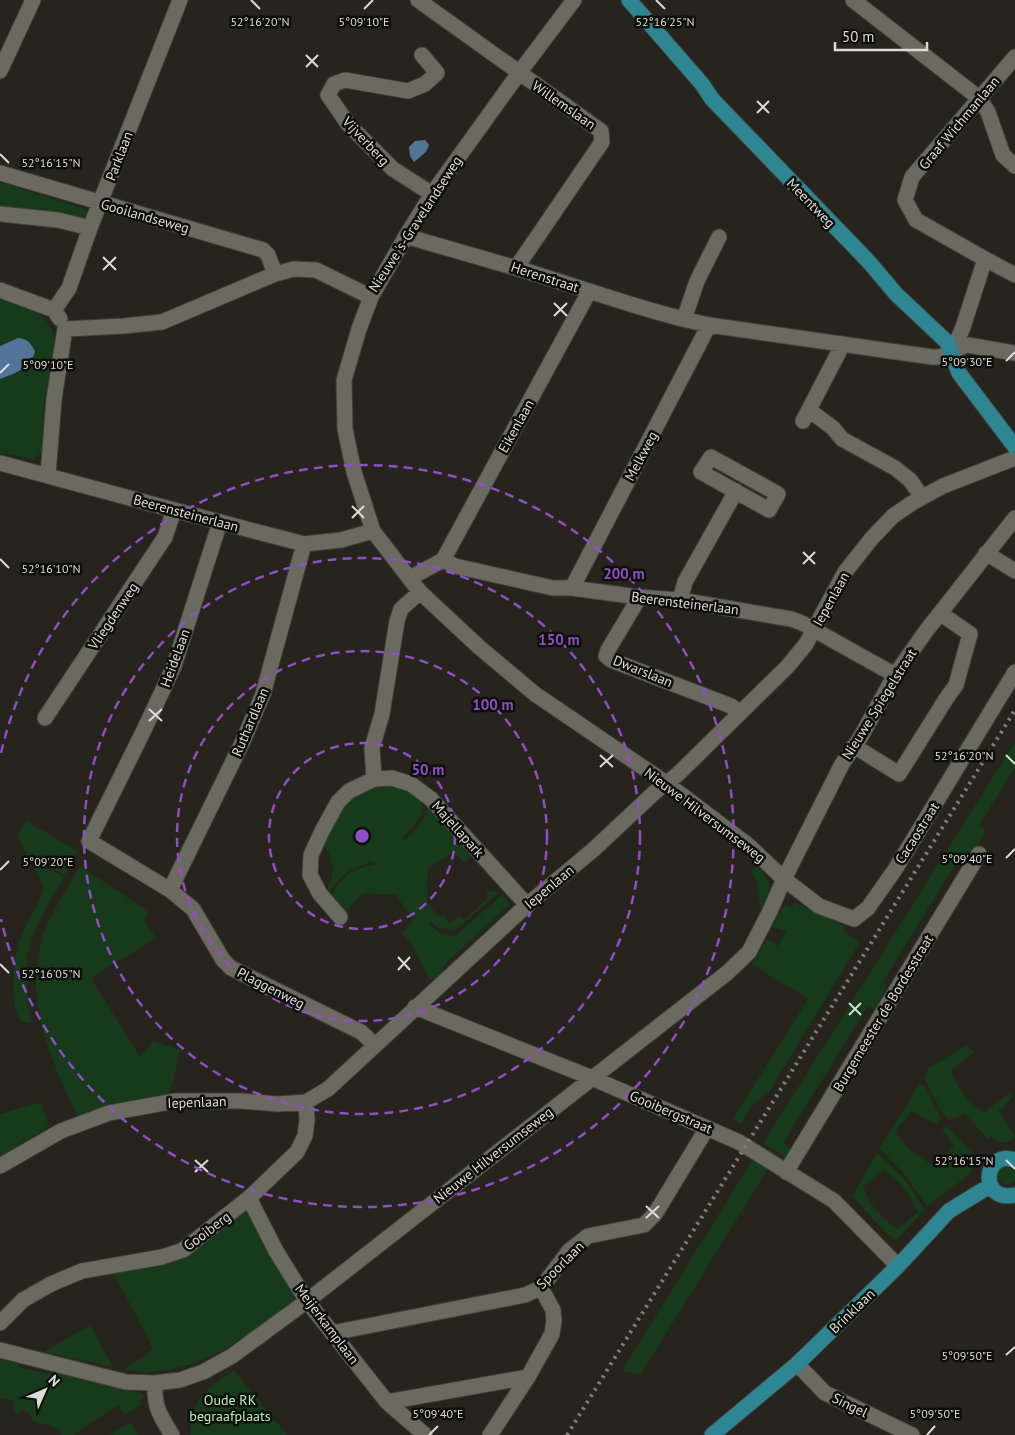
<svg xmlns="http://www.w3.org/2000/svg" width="1015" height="1435" font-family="'PT Sans',sans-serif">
	<rect width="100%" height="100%" fill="#26241d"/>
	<path fill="#173a1b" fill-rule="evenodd" d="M 0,182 L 85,209 L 89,215 L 85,221 L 0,208 Z
		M 0,298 L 17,303 L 41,315 L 48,323 L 48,325 L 52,330 L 56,348 L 44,401 L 43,449 L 38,456 L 33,459 L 0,453 L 0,379 L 20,371 L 31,362 L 18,338 L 0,346 Z
		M 1015,742 L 1015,768 L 979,825 L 986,832 L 969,860 L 961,855 L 883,982 L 887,985 L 875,1010 L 868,1006 L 783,1143 L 792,1149 L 786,1158 L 763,1143 Z
		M 378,783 L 402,786 L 423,799 C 422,819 416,824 402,838 L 403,841 C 417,832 423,819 430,805 L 473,852 L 465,863 L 453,852 L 428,869 L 427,903 L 439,917 L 443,915 L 450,923 L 459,916 L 464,920 L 487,899 L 487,891 L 500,892 L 455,930 L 439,929 L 432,922 L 429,925 L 440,933 L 455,936 L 502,895 L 510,904 L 447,962 L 437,979 L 429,979 L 412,944 L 402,933 L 413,920 L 396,895 L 363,893 L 343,916 L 329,899 C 345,873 347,871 376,864 L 371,861 C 347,872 340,873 327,897 L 325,895 C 335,873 336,862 322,841 L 349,798 Z
		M 26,821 L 78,851 L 65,875 L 28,856 L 17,836 Z
		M 29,858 L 64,877 C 50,902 31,931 27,960 C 25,980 28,1002 31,1022 L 21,1022 C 9,1004 13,956 21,936 C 29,919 39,904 44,887 Z
		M 80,866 L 146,910 L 148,913 L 144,920 L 156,938 L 91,978 L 140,1057 L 153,1041 L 181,1050 L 170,1091 L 171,1100 L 118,1106 L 78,1116 C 48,1055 21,997 45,930 C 53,909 70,885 80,866 Z
		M 756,866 L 763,872 L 771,887 L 761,909 L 756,881 L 751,871 Z
		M 794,902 L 845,927 L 843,931 L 860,942 L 771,1089 L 750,1108 L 741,1124 L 733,1119 L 808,999 L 752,964 L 767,939 L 778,946 L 786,931 L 772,927 L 783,907 L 786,904 L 788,907 L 793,906 Z
		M 966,1045 L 974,1052 L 951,1070 C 959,1091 966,1100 984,1113 L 1009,1093 L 1012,1096 L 1006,1105 L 999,1111 L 1015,1136 L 1011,1141 L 999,1143 L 991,1137 L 988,1139 L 965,1114 L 949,1120 L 942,1112 L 924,1078 L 929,1068 Z
		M 920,1083 L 925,1086 L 941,1118 L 936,1124 L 912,1111 L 895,1131 C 907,1149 918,1158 937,1166 L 954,1146 L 942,1129 L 947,1126 L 977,1158 L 969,1175 L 927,1206 L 903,1172 L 879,1149 Z
		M 41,1102 L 49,1127 L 22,1143 L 0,1160 L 0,1114 Z
		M 877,1153 L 903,1177 L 925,1210 L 896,1240 L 886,1233 L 852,1196 ZM 884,1170 C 902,1183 909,1192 918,1212 L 898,1229 C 879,1216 872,1208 863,1187 Z
		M 754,1157 L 769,1167 L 641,1374 L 622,1371 Z
		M998 1176a9 9 0 1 1 18 0a9 9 0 1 1-18 0Z
		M 245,1209 L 250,1211 L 294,1296 L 292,1301 C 247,1339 186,1383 124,1369 L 145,1356 L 153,1348 L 112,1270 C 126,1269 141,1270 155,1267 C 192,1259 218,1234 245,1209 Z
		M 90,1325 L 113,1367 L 43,1352 Z
		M 0,1359 L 19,1364 L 19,1367 L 54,1375 L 55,1371 L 129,1387 L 129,1392 L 141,1393 L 145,1397 L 139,1400 L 142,1404 L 125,1415 L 118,1405 L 73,1435 L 63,1435 C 55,1425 45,1424 34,1422 L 25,1409 L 17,1414 L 12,1410 L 14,1401 L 0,1398 Z
		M 234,1370 L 275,1421 L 288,1435 L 191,1435 C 188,1401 209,1388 234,1370 Z
		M 130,1422 L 139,1435 L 110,1435 Z"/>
	<path fill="#527499" d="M 425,140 L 429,145 L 426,152 L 414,162 L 410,156 L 409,147 L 415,141 Z
		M 18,338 C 28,339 31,343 35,352 C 29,369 16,373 0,379 L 0,346 Z"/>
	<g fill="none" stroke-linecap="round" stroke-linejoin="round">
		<g stroke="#403f3a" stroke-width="17">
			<path id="minor" d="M 418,0 L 601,131 L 602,142 L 516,268
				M 853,0 L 979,98 L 988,112 L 1003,155 L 1015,166
				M 422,55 L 437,73 L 425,84 L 408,91 L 345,80 L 334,84 L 328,95 L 348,124 L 393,169 L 432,194
				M 0,71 L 33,0
				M 0,173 L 263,250 L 268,255 L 275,274
				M 0,214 L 58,220 L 90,228
				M 406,236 C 442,247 479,257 516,268 C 580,287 643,311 709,325 L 932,357 C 949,358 953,349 968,345 L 1015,353
				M 985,259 L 1015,275
				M 0,290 L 54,310 L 60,319
				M 54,310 L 69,288 L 90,228 L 180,0
				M 684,319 L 697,281 L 719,237
				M 65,329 L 124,326 L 162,322 L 275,274 L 294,269 L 316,270 L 371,297
				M 952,353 L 963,327 L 985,259 L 916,220 L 905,200 L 912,177 L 1015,57
				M 809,410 L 833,428 L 842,439 L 895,468 L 910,480 L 922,497
				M 803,421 L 843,344
				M 711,457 L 778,494 L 769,510 L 701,472 Z
				M 0,463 L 174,510 L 304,544 L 341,540 L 373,531
				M 48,475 L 54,399 L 65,329
				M 1015,518 L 926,631 L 895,675 L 860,738 L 842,764 L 784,879 L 819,906 L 854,919 L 868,908 L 896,868 L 1015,672
				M 220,522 L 174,666 L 143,732 L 89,841 L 170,890 L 193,909 L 223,960 L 231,968 L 361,1032 L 375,1045
				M 986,553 L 1015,571
				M 443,560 L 455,566 L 553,588 L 572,588 L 638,597 L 680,600 L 791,619 L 802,623 L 895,675
				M 443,560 L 589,292
				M 410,578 L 443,560
				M 572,588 L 709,325
				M 638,597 L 636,603 L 608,650 L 606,656 L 611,660 L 731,706 L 740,713
				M 680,600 L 685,582 L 736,491
				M 45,718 L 165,537 L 174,510
				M 854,746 L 899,774 L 946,699 L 956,685 L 970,634 L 940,613
				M 374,779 L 372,748 L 382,714 L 397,621 L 401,609 L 420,592
				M 170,890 L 243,741 L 263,694 L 304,544
				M 340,917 L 320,894 L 310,875 L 311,855 L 322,831 L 338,802 L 349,791 L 374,779 L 392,778 L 411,784 L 431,799 L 527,905
				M 415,1007 L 592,1078 L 739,1142 L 834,1201 L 898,1266
				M 0,1166 L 61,1131 L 109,1113 L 175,1101 L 241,1101 L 278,1104 L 306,1102 L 328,1089 L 527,905 L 593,850 L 655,792 L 677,775 L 788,666 L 806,644 L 845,572 L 872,538 L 893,516 L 912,503 L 943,486 L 1015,458
				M 786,1172 L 979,854
				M 249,1198 L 276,1251 L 307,1301 L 387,1402 L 425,1435
				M 0,1323 L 23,1300 L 51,1284 L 82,1271 L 162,1257 L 183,1250 L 249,1198 L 297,1152 L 305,1136 L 307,1120 L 306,1102
				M 332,1333 L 525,1295 L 541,1288 L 569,1251 L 588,1236 L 644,1225 L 655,1214 L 707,1128
				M 0,1350 L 126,1382 L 155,1383 L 180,1380 L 203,1372 L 232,1356 L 307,1301 L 727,973 L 749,952 L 770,911 L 784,879 L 748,845 L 666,783 L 535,694 L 479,647 L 420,592 L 373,531 L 354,472 L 345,429 L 344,380 L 359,329 L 371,297 L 406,236 L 432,194 L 519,73 L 574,0
				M 797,1364 L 825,1393 L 912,1435
				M 155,1383 C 154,1408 160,1415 172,1435
				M 387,1402 L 528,1377
				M 490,1435 L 528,1377 L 552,1334 L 554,1321 L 553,1310 L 541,1288"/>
		</g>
		<g stroke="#403f3a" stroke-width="17">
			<path id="major" d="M 629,0 L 702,84 L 712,99 L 869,262 L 896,294 L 947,342 L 959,373 L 1015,447
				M 1015,1160 C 983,1149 978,1203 1015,1195
				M 712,1435 L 797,1364 L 898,1266 L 949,1211 L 983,1190 L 992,1187"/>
		</g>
		<use href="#minor" stroke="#6b6a61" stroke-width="15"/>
		<use href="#major" stroke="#2e8692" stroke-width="15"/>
		<path stroke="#7e7d77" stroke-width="4" stroke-dasharray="2.5 5" stroke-linecap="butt" d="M 567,1435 L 1015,710"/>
	</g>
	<path fill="none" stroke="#dcdbd7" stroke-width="2" d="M 251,0 L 260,9M 656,0 L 665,9M 364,9 L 373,0M 306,55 L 318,67M 306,67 L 318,55M 757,101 L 769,113M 757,113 L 769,101M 0,154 L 9,163M 103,257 L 116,270M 103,270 L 116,257M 554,303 L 567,316M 554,316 L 567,303M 1006,361 L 1015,352M 0,373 L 9,364M 352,506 L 364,518M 352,518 L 364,506M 803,552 L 815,564M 0,559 L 9,568M 803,564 L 815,552M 149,709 L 162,721M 149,721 L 162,709M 600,755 L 613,767M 1006,755 L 1015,764M 600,767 L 613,755M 1006,858 L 1015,849M 0,870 L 9,861M 398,957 L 410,970M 0,964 L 9,973M 398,970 L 410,957M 849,1003 L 861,1015M 849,1015 L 861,1003M 195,1160 L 208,1172M 1006,1160 L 1015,1169M 195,1172 L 208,1160M 646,1206 L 659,1218M 646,1218 L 659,1206M 1006,1355 L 1015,1347M 429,1435 L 438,1426M 927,1435 L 935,1426"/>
	<g fill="none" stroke="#8e4fc4" stroke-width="2.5" stroke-dasharray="9 6">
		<circle cx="362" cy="836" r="93"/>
		<circle cx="362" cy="836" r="185"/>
		<circle cx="362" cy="836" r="278"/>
		<path d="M1 753A371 371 0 1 1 1 919"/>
	</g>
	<g text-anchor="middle" stroke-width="5" stroke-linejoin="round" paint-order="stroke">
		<g font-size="14" fill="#dcdbd7" stroke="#0e0e0a">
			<text transform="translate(564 105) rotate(35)" y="5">Willemslaan</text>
			<text transform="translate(959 123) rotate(-50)" y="5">Graaf Wichmanlaan</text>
			<text transform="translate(366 141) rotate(47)" y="5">Vijverberg</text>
			<text transform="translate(119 156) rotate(-69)" y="5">Parklaan</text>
			<text transform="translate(811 203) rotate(46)" y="5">Meentweg</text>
			<text transform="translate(145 216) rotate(16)" y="5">Gooilandseweg</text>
			<text transform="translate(415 224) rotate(-57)" y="5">Nieuwe 's-Gravelandseweg</text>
			<text transform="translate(545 277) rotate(18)" y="5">Herenstraat</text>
			<text transform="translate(516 426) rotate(-61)" y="5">Eikenlaan</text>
			<text transform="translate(641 456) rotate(-62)" y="5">Melkweg</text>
			<text transform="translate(186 513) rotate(15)" y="5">Beerensteinerlaan</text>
			<text transform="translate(831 599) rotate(-61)" y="5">Iepenlaan</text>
			<text transform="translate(685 603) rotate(7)" y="5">Beerensteinerlaan</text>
			<text transform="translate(113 616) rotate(-56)" y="5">Vliegdenweg</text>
			<text transform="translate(175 658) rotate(-70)" y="5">Heidelaan</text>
			<text transform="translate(643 671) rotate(22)" y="5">Dwarslaan</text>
			<text transform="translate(879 704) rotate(-58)" y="5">Nieuwe Spiegelstraat</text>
			<text transform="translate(250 722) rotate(-67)" y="5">Ruthardlaan</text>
			<text transform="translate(705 815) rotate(37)" y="5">Nieuwe Hilversumseweg</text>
			<text transform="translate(458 829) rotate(48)" y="5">Majellapark</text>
			<text transform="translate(917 833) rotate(-58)" y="5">Cacaostraat</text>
			<text transform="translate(549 887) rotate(-40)" y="5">Iepenlaan</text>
			<text transform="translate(271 988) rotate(27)" y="5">Plaggenweg</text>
			<text transform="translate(883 1013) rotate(-59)" y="5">Burgemeester de Bordesstraat</text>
			<text transform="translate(197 1102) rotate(-2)" y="5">Iepenlaan</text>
			<text transform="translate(671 1112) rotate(23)" y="5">Gooibergstraat</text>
			<text transform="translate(493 1155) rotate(-38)" y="5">Nieuwe Hilversumseweg</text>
			<text transform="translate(207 1231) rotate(-37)" y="5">Gooiberg</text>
			<text transform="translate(560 1265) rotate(-45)" y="5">Spoorlaan</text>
			<text transform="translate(852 1311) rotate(-44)" y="5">Brinklaan</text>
			<text transform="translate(327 1324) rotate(53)" y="5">Meijerkamplaan</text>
			<text transform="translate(850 1405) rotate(26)" y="5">Singel</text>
		</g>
		<g font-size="14" fill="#b3f1b7" stroke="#0e0e0a">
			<text x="230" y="1405">Oude RK<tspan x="230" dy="16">begraafplaats</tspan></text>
		</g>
	</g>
	<g font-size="12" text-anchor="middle" fill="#dcdbd7" stroke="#0e0e0a" stroke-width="5" stroke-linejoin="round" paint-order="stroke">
		<text x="260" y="26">52°16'20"N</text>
		<text x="364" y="26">5°09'10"E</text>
		<text x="665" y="26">52°16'25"N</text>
		<text x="51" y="167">52°16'15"N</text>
		<text x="967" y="366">5°09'30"E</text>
		<text x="48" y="369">5°09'10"E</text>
		<text x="51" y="573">52°16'10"N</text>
		<text x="964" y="760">52°16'20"N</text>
		<text x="967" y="863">5°09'40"E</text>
		<text x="48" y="866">5°09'20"E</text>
		<text x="51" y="978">52°16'05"N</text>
		<text x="964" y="1165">52°16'15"N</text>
		<text x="967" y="1360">5°09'50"E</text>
		<text x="438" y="1418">5°09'40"E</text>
		<text x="935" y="1418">5°09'50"E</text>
	</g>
	<circle cx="362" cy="836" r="8" fill="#8e4fc4" stroke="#0e0e0a" stroke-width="2.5"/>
	<g font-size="15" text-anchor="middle" font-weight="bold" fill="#8e4fc4" stroke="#0e0e0a" stroke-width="5" stroke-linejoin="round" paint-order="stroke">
		<text x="624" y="579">200 m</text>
		<text x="559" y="645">150 m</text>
		<text x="493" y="710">100 m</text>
		<text x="428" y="775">50 m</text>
	</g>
	<g transform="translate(45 1390) rotate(45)" stroke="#0e0e0a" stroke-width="4" paint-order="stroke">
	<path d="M0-4L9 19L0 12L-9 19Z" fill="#dcdbd7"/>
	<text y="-8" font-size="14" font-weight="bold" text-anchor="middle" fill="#dcdbd7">N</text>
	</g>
	<path d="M835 42v8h92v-8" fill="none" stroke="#dcdbd7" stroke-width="2.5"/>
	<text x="842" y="42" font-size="15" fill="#dcdbd7" stroke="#0e0e0a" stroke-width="4" paint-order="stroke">50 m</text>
</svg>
